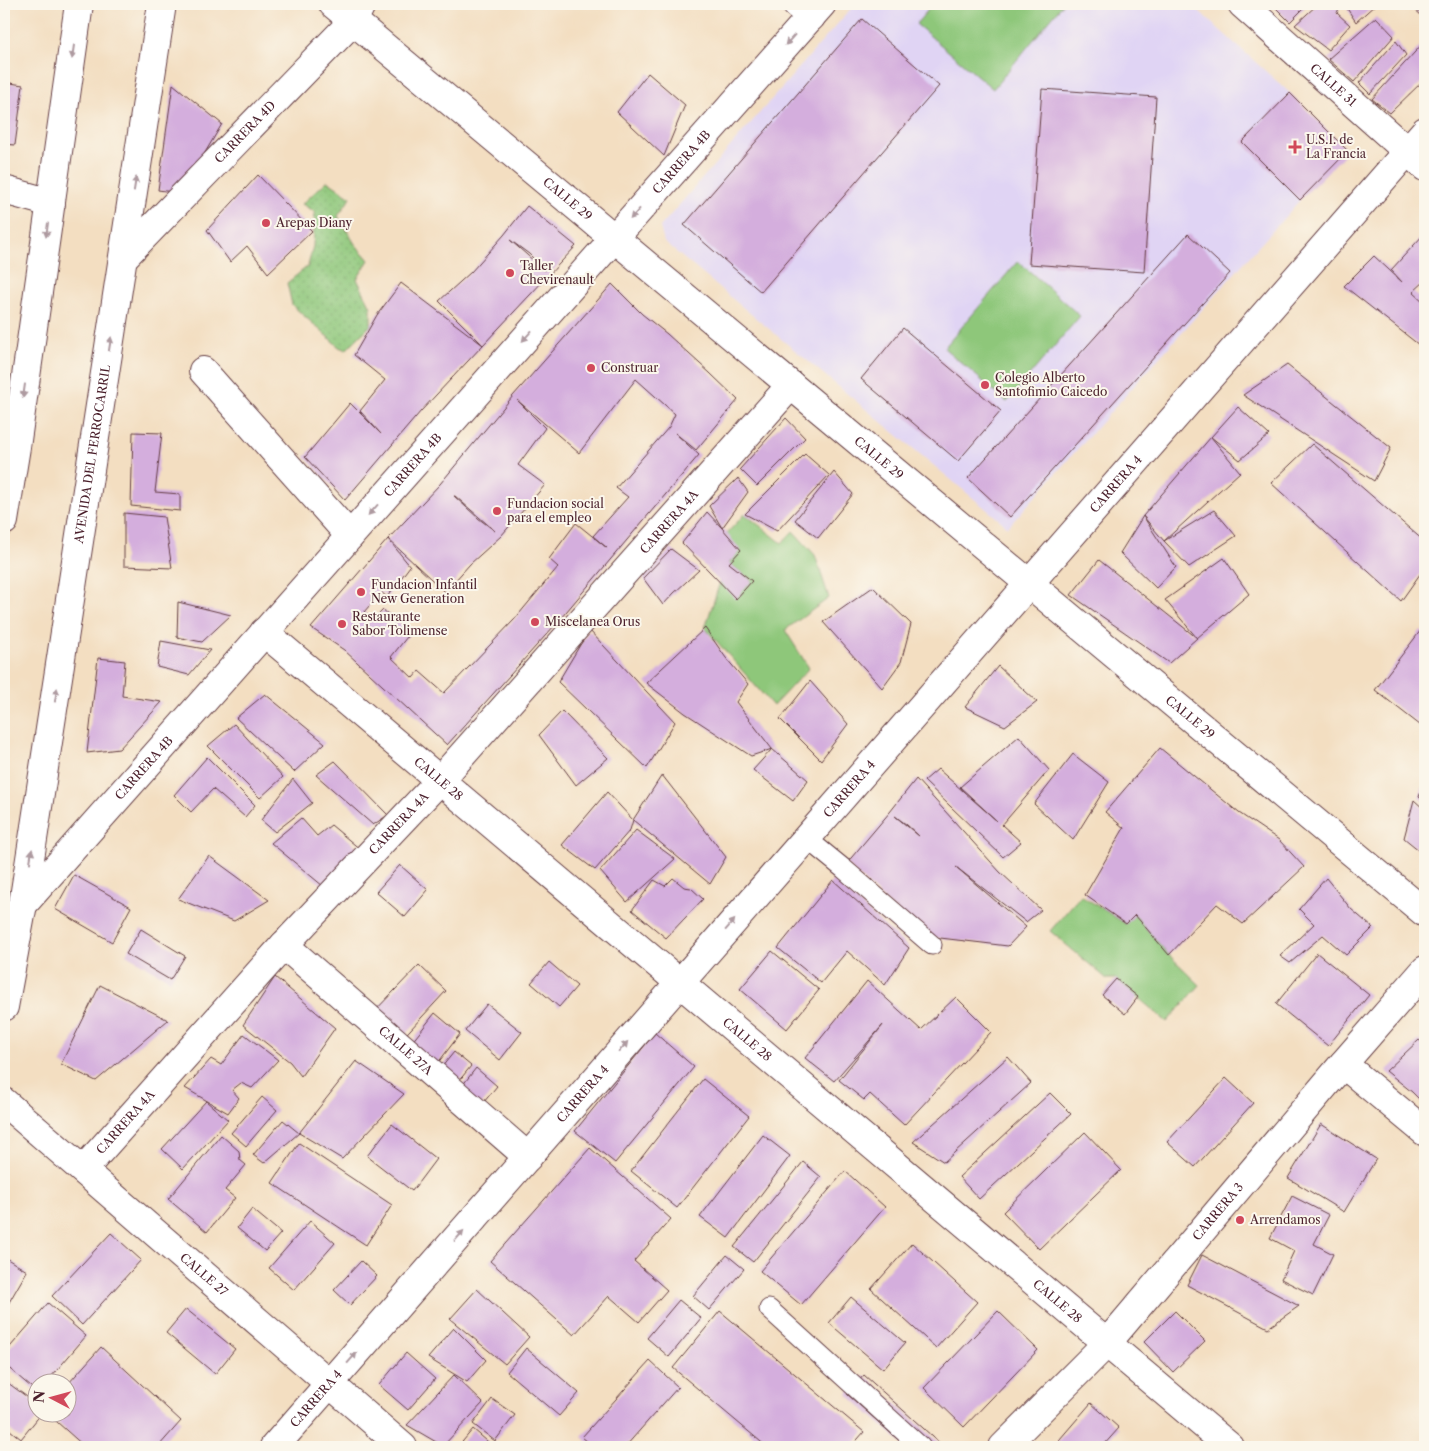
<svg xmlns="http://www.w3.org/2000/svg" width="1429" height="1451" font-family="'Libre Caslon Text',serif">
	<defs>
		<pattern id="grass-dots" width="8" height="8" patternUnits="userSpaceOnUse" patternTransform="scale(1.25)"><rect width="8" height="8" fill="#8ec77a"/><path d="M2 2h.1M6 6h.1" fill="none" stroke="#7caa6a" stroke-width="1.8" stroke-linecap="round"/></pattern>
	</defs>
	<rect width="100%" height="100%" fill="#fbf7ec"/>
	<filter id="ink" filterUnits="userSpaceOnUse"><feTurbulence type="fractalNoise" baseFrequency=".02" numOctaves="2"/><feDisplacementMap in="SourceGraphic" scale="10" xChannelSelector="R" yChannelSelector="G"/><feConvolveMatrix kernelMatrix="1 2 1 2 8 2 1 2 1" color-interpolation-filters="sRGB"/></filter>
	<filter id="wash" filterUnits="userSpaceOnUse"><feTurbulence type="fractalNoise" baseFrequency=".0096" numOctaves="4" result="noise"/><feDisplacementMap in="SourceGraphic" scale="20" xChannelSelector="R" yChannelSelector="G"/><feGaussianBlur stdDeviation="1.12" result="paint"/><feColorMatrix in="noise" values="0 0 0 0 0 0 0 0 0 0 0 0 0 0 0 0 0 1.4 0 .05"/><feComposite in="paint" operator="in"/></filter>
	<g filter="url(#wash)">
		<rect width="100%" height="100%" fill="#f3dec1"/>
		<path fill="#e0d4f4" d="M 855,4 L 1191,4 L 1290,93 L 1242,142 L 1300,200 L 1008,527 L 664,242 L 660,227 Z"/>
		<path fill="url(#grass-dots)" stroke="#6c7352" d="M 327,181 L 351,197 L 338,216 L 355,244 L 369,260 L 357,279 L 371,307 L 371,325 L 346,350 L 339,347 L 292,305 L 287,283 L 308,266 L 313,246 L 315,212 L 302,204 Z"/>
		<path fill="#8ec77a" stroke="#6c7352" d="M 933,4 L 1063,4 L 993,89 L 916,24 Z
			M 1018,261 L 1080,316 L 1007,402 L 944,348 Z
			M 745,514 L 782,543 L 793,531 L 815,555 L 829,598 L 785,630 L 809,668 L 773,706 L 705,628 L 720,582 L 752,581 L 729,563 L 741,550 L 726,534 Z
			M 1081,895 L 1126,924 L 1135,915 L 1169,955 L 1200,985 L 1167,1022 L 1116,979 L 1107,979 L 1050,931 Z"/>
		<g id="blocks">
			<path fill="#d4aedd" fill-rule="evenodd" d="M 1272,4 L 1308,4 L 1290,22 Z
				M 1318,4 L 1341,4 L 1337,13 L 1350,25 L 1328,50 L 1295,25 Z
				M 1344,4 L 1376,4 L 1356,22 Z
				M 1409,4 L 1425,4 L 1425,19 Z
				M 1376,17 L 1394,36 L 1354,82 L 1328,59 Z
				M 862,19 L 939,86 L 761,292 L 684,225 Z
				M 1396,41 L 1406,55 L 1370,94 L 1359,83 Z
				M 1425,41 L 1425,79 L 1390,113 L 1372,99 Z
				M 648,73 L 685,105 L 664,156 L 617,112 Z
				M 4,82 L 23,85 L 15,145 L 4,144 Z
				M 173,84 L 222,124 L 181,193 L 158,190 Z
				M 1042,89 L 1156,97 L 1144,272 L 1029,264 Z
				M 1290,93 L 1348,151 L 1300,200 L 1242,142 Z
				M 258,175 L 312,231 L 268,273 L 247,246 L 230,262 L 207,230 Z
				M 527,206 L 576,246 L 483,345 L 439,301 L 471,272 L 504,235 ZM 510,240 L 529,254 L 545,270 L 544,270 Z
				M 1425,233 L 1425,281 L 1413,292 L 1425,303 L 1425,338 L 1419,345 L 1344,286 L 1374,256 L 1402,282 L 1391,270 Z
				M 1188,234 L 1230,273 L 1010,517 L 968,478 Z
				M 401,283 L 483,345 L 421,411 L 345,500 L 305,457 L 350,403 L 381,434 L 360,411 L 385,380 L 354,355 L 377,315 Z
				M 612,284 L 642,314 L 667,334 L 710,373 L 738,400 L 696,450 L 675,433 L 699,455 L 555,625 L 447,745 L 344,650 L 311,628 L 388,539 L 440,484 L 513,396 ZM 636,379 L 675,414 L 669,427 L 616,488 L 628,497 L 593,536 L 607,548 L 576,523 L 549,559 L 558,567 L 514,620 L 444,693 L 419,671 L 413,678 L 391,657 L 411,632 L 383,610 L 374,619 L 364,612 L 381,592 L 387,597 L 410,566 L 388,539 L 445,592 L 470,564 L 501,536 L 545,485 L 518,465 L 545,428 L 517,400 L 579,453 ZM 454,496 L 455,496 L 495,531 L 478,518 Z
				M 903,328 L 1001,411 L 958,461 L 861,379 Z
				M 1287,365 L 1391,448 L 1374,481 L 1243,395 Z
				M 1238,407 L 1269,435 L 1240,460 L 1211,437 Z
				M 786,418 L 805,438 L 757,486 L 740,469 Z
				M 133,432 L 162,433 L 155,492 L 180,494 L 180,511 L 131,506 Z
				M 1211,437 L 1240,472 L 1164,541 L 1143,516 L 1176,567 L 1156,588 L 1120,553 L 1143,516 Z
				M 1312,444 L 1425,542 L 1425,567 L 1401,601 L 1271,483 Z
				M 805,454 L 829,475 L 777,531 L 745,514 Z
				M 834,472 L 853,494 L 818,538 L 795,520 Z
				M 738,478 L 748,492 L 722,528 L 741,550 L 729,563 L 752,581 L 736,599 L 682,543 L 707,512 L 722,528 L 709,506 Z
				M 1214,510 L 1236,536 L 1189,567 L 1164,541 Z
				M 124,513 L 164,517 L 172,568 L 124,566 Z
				M 671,549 L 699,570 L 674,593 L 663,605 L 643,578 Z
				M 1224,558 L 1249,594 L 1197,638 L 1165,600 Z
				M 1099,560 L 1197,638 L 1169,663 L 1071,595 Z
				M 873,587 L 911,624 L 901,662 L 882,688 L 823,622 Z
				M 178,602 L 231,615 L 202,642 L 177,637 Z
				M 705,628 L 726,658 L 748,684 L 736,702 L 772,749 L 808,780 L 793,801 L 753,770 L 772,749 L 751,756 L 685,713 L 646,683 Z
				M 589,630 L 675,722 L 647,768 L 558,682 Z
				M 1421,630 L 1425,633 L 1425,729 L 1375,690 Z
				M 161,641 L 210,650 L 189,675 L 157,667 Z
				M 98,658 L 125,661 L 122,696 L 162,702 L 119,749 L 87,753 Z
				M 998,666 L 1037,702 L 1005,726 L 965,707 Z
				M 810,681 L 848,724 L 821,760 L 780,719 Z
				M 265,694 L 325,743 L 294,772 L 236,718 Z
				M 562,711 L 608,758 L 576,785 L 539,735 Z
				M 234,724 L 283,777 L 260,798 L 208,746 Z
				M 1019,736 L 1049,770 L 1002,825 L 1021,842 L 1003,857 L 924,781 L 938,769 L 997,821 L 960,787 Z
				M 1160,748 L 1239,813 L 1279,840 L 1304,867 L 1243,924 L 1217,904 L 1169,955 L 1135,915 L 1126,924 L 1085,895 L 1124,828 L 1105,812 Z
				M 1073,754 L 1109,782 L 1073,840 L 1034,804 Z
				M 207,757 L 255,805 L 245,817 L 213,789 L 191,812 L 174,795 Z
				M 335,761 L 388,815 L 373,825 L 316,775 Z
				M 662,775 L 726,857 L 710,884 L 633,820 L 630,830 L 595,870 L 562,845 L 607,792 L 633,820 Z
				M 293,779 L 312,803 L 275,832 L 261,820 Z
				M 916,779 L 1000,872 L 1041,910 L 1026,922 L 956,867 L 1026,927 L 1008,946 L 923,936 L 846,864 L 890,812 ZM 895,816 L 907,825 L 919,836 Z
				M 1425,780 L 1425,802 L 1419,797 Z
				M 1414,800 L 1425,810 L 1425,855 L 1404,838 Z
				M 301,818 L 317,836 L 331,825 L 361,850 L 323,886 L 271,843 Z
				M 636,830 L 675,859 L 627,902 L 600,871 Z
				M 209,856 L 269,900 L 234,921 L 178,899 Z
				M 400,865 L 428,890 L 405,917 L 376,892 Z
				M 74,875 L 131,907 L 112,942 L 55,909 Z
				M 673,878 L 684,887 L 691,888 L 703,899 L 666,938 L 632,910 L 654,880 L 665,886 Z
				M 1326,878 L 1351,909 L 1373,928 L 1346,955 L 1323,935 L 1290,963 L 1280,956 L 1314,924 L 1299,909 Z
				M 833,880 L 909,948 L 885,985 L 847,951 L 821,983 L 778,948 Z
				M 141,929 L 185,956 L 170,980 L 126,954 Z
				M 772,951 L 819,990 L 787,1029 L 740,989 Z
				M 1317,953 L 1369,995 L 1328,1046 L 1276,1004 Z
				M 549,962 L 577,986 L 559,1007 L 531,983 Z
				M 419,965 L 446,991 L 398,1043 L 370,1016 Z
				M 275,977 L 335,1028 L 301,1076 L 290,1062 L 243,1025 Z
				M 1116,979 L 1138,997 L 1125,1014 L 1102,995 Z
				M 867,981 L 921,1030 L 956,997 L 991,1032 L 904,1125 L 870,1094 L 864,1100 L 839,1080 L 883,1025 L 834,1081 L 805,1058 Z
				M 100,985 L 168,1020 L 96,1081 L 61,1064 Z
				M 487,1004 L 522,1032 L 500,1060 L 465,1031 Z
				M 435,1013 L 460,1034 L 434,1068 L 408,1047 Z
				M 655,1033 L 694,1067 L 615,1163 L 575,1131 Z
				M 244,1034 L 278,1060 L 252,1088 L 241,1083 L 232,1090 L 239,1098 L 228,1113 L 185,1088 L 211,1059 L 221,1065 Z
				M 1419,1040 L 1425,1045 L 1425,1105 L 1412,1092 L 1386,1071 Z
				M 454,1052 L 471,1066 L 454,1087 L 437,1073 Z
				M 1008,1057 L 1031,1083 L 944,1162 L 913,1142 Z
				M 356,1061 L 404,1094 L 342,1159 L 299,1133 L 264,1163 L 253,1155 L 283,1120 L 299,1133 Z
				M 476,1068 L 497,1086 L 479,1108 L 458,1091 Z
				M 1226,1078 L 1253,1103 L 1195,1167 L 1167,1142 Z
				M 703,1079 L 749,1116 L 677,1208 L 631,1171 Z
				M 1050,1093 L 1071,1114 L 979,1199 L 959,1177 Z
				M 262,1097 L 277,1110 L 246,1146 L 231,1133 Z
				M 206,1101 L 228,1120 L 183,1169 L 162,1149 Z
				M 392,1124 L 436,1159 L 412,1191 L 367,1156 Z
				M 1321,1124 L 1376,1159 L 1344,1212 L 1288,1178 Z
				M 1085,1132 L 1121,1170 L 1039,1249 L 1003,1212 Z
				M 221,1135 L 239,1151 L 240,1160 L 246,1165 L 225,1190 L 235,1198 L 207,1232 L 168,1199 Z
				M 763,1135 L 790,1156 L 728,1238 L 700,1217 Z
				M 299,1143 L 392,1205 L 366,1245 L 272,1183 Z
				M 590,1148 L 671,1219 L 634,1261 L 667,1290 L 639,1322 L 609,1296 L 574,1335 L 490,1261 Z
				M 803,1162 L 821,1177 L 753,1262 L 734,1247 Z
				M 845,1171 L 885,1207 L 801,1305 L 760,1271 Z
				M 1292,1196 L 1329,1215 L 1314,1244 L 1333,1254 L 1313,1295 L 1281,1279 L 1294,1251 L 1270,1238 Z
				M 252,1209 L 281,1233 L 265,1251 L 237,1228 Z
				M 310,1221 L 335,1243 L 294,1290 L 269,1268 Z
				M 111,1233 L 141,1260 L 82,1325 L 52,1296 Z
				M 912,1243 L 977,1302 L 936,1348 L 871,1289 Z
				M 727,1255 L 744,1269 L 709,1310 L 693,1296 Z
				M 1202,1255 L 1299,1306 L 1268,1328 L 1187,1285 Z
				M 4,1257 L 27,1271 L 4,1311 Z
				M 361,1261 L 377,1276 L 350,1305 L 334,1290 Z
				M 477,1289 L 529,1337 L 505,1364 L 450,1319 Z
				M 851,1297 L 905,1343 L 883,1369 L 829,1323 Z
				M 679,1300 L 701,1318 L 669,1357 L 647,1338 Z
				M 48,1303 L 86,1336 L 45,1384 L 38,1384 L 38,1393 L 4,1364 L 4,1354 Z
				M 186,1309 L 235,1349 L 215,1374 L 166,1333 Z
				M 720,1311 L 864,1432 L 851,1447 L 767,1447 L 673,1368 Z
				M 998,1311 L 1038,1350 L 964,1427 L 924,1388 Z
				M 1175,1311 L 1205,1341 L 1173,1372 L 1144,1342 Z
				M 454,1328 L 486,1360 L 467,1382 L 428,1358 Z
				M 101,1347 L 181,1421 L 158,1447 L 85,1447 L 48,1414 L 68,1414 L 68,1384 Z
				M 526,1348 L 579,1393 L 559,1416 L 507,1372 Z
				M 406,1353 L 435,1379 L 408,1410 L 379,1385 Z
				M 650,1361 L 678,1387 L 625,1447 L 594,1447 L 582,1437 Z
				M 454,1375 L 483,1403 L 443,1446 L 407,1425 Z
				M 864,1375 L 943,1446 L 942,1447 L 906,1447 L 847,1394 Z
				M 4,1380 L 38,1405 L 38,1414 L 41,1414 L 21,1439 L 4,1425 Z
				M 492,1399 L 515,1415 L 495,1441 L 473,1424 Z
				M 1091,1403 L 1119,1428 L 1102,1447 L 1053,1447 Z
				M 473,1429 L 494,1447 L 458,1447 Z"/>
		</g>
	</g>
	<g filter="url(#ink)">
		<use href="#blocks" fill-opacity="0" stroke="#633c42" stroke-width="1"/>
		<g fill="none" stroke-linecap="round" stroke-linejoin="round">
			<g stroke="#633c42" stroke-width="21">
				<path id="lane" d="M 806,838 L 844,869 L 932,945
					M 769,1309 L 921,1447"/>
			</g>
			<g stroke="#633c42" stroke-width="30">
				<g id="street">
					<path id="s1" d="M 333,4 L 1425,913"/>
					<path d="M 796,4 L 811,17"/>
					<path id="s2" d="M 1242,4 L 1425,167"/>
					<path d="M 4,190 L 51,203"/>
					<path id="s3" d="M 124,257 L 353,21 L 361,5"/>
					<path d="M 203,371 L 350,536"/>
					<path id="s4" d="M 284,945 L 528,1157"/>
					<path d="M 1343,1064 L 1425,1132"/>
					<path id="s5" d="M 4,1102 L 403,1447"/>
					<path id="s6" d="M 83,1170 L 284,945 L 440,780 L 791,385"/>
					<path id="s7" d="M 1003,1447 L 1107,1343 L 1343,1064 L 1425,970"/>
				</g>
			</g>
			<g stroke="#633c42" stroke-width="30">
				<g id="secondary">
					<path id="s8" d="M 264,632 L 1230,1447"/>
					<path id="s9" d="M 4,926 L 822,4"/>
					<path id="s10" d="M 274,1447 L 1425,131"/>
				</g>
			</g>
			<g stroke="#633c42" stroke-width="30">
				<g id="primary">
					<path d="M 4,521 L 16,447 L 79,4"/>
					<path id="s11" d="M 4,1007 L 23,904 L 162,4"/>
				</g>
			</g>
			<use href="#lane" stroke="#fff" stroke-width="19"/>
			<use href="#street" stroke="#fff" stroke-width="28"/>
			<use href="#secondary" stroke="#fff" stroke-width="28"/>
			<use href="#primary" stroke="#fff" stroke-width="28"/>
		</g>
		<defs><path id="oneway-solid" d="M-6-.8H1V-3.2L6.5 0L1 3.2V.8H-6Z" transform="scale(1.25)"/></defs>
		<g fill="#ae9aa0">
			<use href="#oneway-solid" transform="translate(790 40) rotate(132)"/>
			<use href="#oneway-solid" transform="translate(73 52) rotate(98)"/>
			<use href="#oneway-solid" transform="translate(135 184) rotate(-81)"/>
			<use href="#oneway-solid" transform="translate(635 214) rotate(132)"/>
			<use href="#oneway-solid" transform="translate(47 230) rotate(98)"/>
			<use href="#oneway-solid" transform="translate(527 336) rotate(132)"/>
			<use href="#oneway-solid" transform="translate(110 344) rotate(-81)"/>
			<use href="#oneway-solid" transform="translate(24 391) rotate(98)"/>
			<use href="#oneway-solid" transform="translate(373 510) rotate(132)"/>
			<use href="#oneway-solid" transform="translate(56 695) rotate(-81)"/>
			<use href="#oneway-solid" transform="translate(31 856) rotate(-81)"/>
			<use href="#oneway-solid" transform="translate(730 925) rotate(-49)"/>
			<use href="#oneway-solid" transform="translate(623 1047) rotate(-49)"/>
			<use href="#oneway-solid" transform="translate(459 1236) rotate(-49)"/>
			<use href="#oneway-solid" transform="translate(352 1358) rotate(-49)"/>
		</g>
	</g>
	<g fill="#d1495b" stroke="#fbf7ec" stroke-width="2">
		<path d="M1292.5 139.5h5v5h5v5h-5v5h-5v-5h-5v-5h5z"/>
		<circle cx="266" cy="223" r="5"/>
		<circle cx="510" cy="273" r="5"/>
		<circle cx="591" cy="368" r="5"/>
		<circle cx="985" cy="385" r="5"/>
		<circle cx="497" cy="511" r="5"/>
		<circle cx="361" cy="592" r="5"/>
		<circle cx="535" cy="622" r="5"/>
		<circle cx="342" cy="624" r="5"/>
		<circle cx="1240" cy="1220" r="5"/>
	</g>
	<g text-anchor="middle" stroke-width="4" stroke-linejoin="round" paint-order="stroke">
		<g font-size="12" fill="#4a1f2b" stroke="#fbf7ec">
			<text dy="4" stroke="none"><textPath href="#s2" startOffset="122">CALLE 31</textPath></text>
			<text dy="4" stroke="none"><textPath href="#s3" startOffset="174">CARRERA 4D</textPath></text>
			<text dy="4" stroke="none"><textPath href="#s9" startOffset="1021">CARRERA 4B</textPath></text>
			<text dy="4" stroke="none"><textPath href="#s1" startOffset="305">CALLE 29</textPath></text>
			<text dy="4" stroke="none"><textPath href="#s11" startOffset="560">AVENIDA DEL FERROCARRIL</textPath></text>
			<text dy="4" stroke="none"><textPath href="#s1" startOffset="710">CALLE 29</textPath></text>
			<text dy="4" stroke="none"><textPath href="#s9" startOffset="616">CARRERA 4B</textPath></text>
			<text dy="4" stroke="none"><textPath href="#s10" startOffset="1279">CARRERA 4</textPath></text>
			<text dy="4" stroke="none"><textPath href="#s6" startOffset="874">CARRERA 4A</textPath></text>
			<text dy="4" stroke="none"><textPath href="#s1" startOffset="1115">CALLE 29</textPath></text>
			<text dy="4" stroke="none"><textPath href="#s9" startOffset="211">CARRERA 4B</textPath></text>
			<text dy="4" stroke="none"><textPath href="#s8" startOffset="228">CALLE 28</textPath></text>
			<text dy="4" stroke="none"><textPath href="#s10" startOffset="874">CARRERA 4</textPath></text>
			<text dy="4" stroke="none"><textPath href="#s6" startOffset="469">CARRERA 4A</textPath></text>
			<text dy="4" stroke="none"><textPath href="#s8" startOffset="632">CALLE 28</textPath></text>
			<text dy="4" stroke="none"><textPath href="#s4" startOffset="161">CALLE 27A</textPath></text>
			<text dy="4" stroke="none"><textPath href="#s10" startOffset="469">CARRERA 4</textPath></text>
			<text dy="4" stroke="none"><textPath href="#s6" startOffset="64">CARRERA 4A</textPath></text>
			<text dy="4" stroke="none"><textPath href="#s7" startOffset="319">CARRERA 3</textPath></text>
			<text dy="4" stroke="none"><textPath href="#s5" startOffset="264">CALLE 27</textPath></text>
			<text dy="4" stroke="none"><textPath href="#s8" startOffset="1038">CALLE 28</textPath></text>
			<text dy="4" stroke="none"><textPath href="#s10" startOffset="64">CARRERA 4</textPath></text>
		</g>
		<g font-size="12" fill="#4a1f2b" stroke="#fbf7ec" text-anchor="start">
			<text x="1306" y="144">U.S.I. de<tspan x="1306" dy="14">La Francia</tspan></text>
			<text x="276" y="227">Arepas Diany</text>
			<text x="520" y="270">Taller<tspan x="520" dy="14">Chevirenault</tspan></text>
			<text x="601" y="372">Construar</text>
			<text x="995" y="382">Colegio Alberto<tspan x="995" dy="14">Santofimio Caicedo</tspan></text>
			<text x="507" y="508">Fundacion social<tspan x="507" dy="14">para el empleo</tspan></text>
			<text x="371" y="589">Fundacion Infantil<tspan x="371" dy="14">New Generation</tspan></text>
			<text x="352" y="621">Restaurante<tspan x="352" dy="14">Sabor Tolimense</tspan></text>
			<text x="545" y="626">Miscelanea Orus</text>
			<text x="1250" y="1224">Arrendamos</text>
		</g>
	</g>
	<rect width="1429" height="1451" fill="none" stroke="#fbf7ec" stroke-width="20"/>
	<g transform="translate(52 1398) rotate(276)"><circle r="24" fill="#fbf7ec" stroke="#b4a19f"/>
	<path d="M0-4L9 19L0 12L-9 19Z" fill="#d1495b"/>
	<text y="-8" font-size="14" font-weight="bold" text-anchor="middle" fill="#4a1f2b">N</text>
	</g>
</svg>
